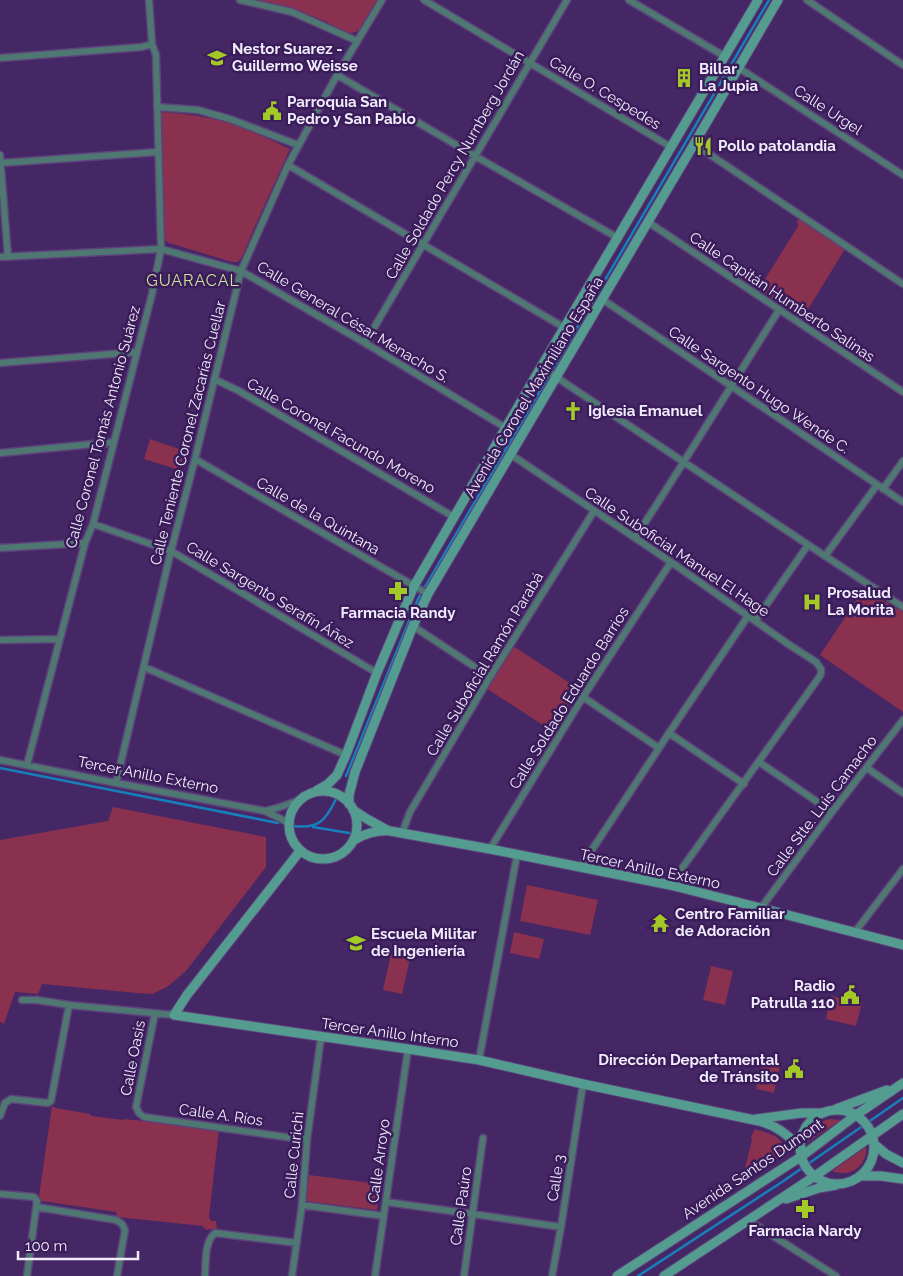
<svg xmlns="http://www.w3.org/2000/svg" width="903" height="1276" font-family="Raleway,sans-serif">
	<rect width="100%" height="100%" fill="#452766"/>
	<path fill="#89314e" d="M 257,0 L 377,0 L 361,28 C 358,31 355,33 350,33 C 341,32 331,23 322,20 C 300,11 279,5 257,0 Z
		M 160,112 C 191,114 222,118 251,131 C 264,136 277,143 290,149 L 255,226 L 242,257 L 238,262 L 232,262 L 169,243 L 166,241 L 164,237 Z
		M 800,218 L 845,249 L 802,319 L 759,289 L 798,226 L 797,221 Z
		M 150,439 L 185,451 L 179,470 L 144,459 Z
		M 864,589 L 903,612 L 903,712 L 820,655 Z
		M 513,646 L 579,689 L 552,731 L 486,688 Z
		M 113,807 L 266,837 L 266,867 L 186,971 L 167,987 L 152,994 L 137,993 L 42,984 L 38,994 L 15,992 L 4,1024 L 0,1022 L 0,840 L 108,821 Z
		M 527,885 L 598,900 L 590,935 L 520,921 Z
		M 514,932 L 544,939 L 539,959 L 510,953 Z
		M 391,954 L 410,959 L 402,994 L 383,990 Z
		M 711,966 L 733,971 L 725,1005 L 703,1000 Z
		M 831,996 L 862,1003 L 856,1026 L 826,1019 Z
		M 763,1057 L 781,1061 L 774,1093 L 756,1089 Z
		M 52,1106 L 56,1108 L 90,1114 L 91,1116 L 124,1120 L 125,1119 L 219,1129 L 209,1217 L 211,1221 L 216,1221 L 217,1229 L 211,1229 L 206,1230 L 203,1226 L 117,1217 L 116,1212 L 42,1201 L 39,1199 L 39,1196 Z
		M 831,1119 L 841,1120 L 804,1144 C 807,1129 816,1121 831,1119 Z
		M 755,1129 C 770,1134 791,1137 779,1157 L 747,1180 L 742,1180 L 752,1140 L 751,1137 Z
		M 866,1147 C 867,1154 865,1157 862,1163 C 854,1174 844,1175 832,1171 Z
		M 309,1175 L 380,1184 L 377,1210 L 306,1201 Z"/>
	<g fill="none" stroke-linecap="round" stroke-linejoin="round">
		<path stroke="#187fbd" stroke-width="2.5" d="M 0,768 L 278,823
			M 346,776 L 418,599 L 769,0
			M 294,826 C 319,829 326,820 336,799
			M 313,827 L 349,833
			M 638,1276 L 782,1182 L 903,1098"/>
		<g stroke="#5d437b" stroke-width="9">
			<path id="street" d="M 240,0 L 292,12 L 357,41
				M 424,0 L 671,147
				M 629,0 L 724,56
				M 807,0 L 903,65
				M 0,58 L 142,47 L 152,44
				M 739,68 L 903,175
				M 337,75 L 475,156 L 618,238
				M 157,107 L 198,110 L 230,119 L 298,145
				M 694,144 L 903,284
				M 0,155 L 8,257
				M 0,163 L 158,152
				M 288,165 L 565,328
				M 648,222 L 903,392
				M 0,257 L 161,249 L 241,271 L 365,343 L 506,428
				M 602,299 L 903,502
				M 365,343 L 567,0
				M 0,363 L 137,352
				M 541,367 L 825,556 L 903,607
				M 214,379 L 239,391 L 454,517
				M 0,453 L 114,442
				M 510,454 L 671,562 L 788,644 L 816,662 L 821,669 L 821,673 L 820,676 L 670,885
				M 195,459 L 428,594
				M 883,489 L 903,461
				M 93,524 L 171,551 L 377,673
				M 635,538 C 684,463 731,386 779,310
				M 0,548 L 85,543
				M 825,556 L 877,485
				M 755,621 L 808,545
				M 413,626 L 490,677
				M 0,640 L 60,639
				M 144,667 L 346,755
				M 583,697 L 659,748
				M 669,733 L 744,784
				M 0,760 L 116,783 L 265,811 L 289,823
				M 759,762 L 832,812
				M 27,765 L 85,543 L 93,524 L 152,294 L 161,249 L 156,55 L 152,44 L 149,0
				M 867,768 L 903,793
				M 116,783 L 171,551 L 195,459 L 241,271 L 288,165 L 337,75 L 382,0
				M 265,811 L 277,808 L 300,800
				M 402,833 L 410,812 L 490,677 L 594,511
				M 490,849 L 583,697 L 671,562
				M 580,868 L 669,733 L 748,616
				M 761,908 L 832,812 L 903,720
				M 855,932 L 903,869
				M 22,1000 L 37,1000 L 69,1005 L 174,1015
				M 155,1013 L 136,1107 L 139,1113 L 144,1117 L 307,1140
				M 479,1060 L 517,855
				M 0,1116 L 5,1103 L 11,1099 L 48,1103 L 51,1101 L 69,1005
				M 0,1194 L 34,1197 L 37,1201 L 27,1276
				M 386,1202 L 473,1214 L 561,1227
				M 302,1205 L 384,1216
				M 37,1207 L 116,1220 L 122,1224 L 125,1230 L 117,1276
				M 748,1220 L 836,1276
				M 205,1276 C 206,1263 204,1242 215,1233 L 297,1243
				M 292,1276 L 302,1205 L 307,1140 L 321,1037
				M 375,1276 L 408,1049
				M 464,1276 L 483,1138
				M 552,1276 L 561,1227 L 583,1084"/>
		</g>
		<g stroke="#5d437b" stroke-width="11">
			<path id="secondary" d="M289 825a34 34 0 1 1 68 0a34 34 0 1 1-68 0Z
				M 316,791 L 328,784 L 337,775 L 346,755 L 377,673 L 414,586 L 541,367 L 758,0
				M 349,804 L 349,795 L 355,772 L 413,626 L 428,594 L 694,144 L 778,0
				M 353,810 L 367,819 L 387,830
				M 354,840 C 366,833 376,830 390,831 L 490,849 L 670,885 L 761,908 L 903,945
				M 300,851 L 187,995 L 174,1015 L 408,1049 L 479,1060 L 583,1084 L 759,1121 C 778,1126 787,1135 801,1148
				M 836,1109 L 887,1090
				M800 1147a37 37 0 1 1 74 0a37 37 0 1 1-74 0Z
				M 756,1119 L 802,1113 L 823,1113
				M 874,1144 L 886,1154 L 903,1163
				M 860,1176 L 881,1176 L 903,1179
				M 786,1199 L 819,1188 L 836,1185
				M 617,1276 L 802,1156 L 856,1115 L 903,1083
				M 664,1276 L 815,1176 L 903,1114"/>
		</g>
		<use href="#street" stroke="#4e7871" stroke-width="6"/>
		<use href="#secondary" stroke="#549b90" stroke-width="9"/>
	</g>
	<defs>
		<g id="school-bare" transform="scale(1.5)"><path d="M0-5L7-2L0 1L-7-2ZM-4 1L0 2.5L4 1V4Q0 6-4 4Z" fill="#a3c927" stroke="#3a1c5a" stroke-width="2.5" paint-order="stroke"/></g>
		<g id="building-bare" transform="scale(1.5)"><path d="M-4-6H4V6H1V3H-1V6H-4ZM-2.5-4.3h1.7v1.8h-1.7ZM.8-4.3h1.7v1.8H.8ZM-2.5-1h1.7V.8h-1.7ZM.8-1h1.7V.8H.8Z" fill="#a3c927" stroke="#3a1c5a" stroke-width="2.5" paint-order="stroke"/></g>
		<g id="civic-bare" transform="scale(1.5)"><path d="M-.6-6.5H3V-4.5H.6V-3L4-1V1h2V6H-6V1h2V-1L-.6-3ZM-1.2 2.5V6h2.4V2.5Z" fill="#a3c927" stroke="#3a1c5a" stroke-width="2.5" paint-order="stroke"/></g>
		<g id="restaurant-bare" transform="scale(1.5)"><path d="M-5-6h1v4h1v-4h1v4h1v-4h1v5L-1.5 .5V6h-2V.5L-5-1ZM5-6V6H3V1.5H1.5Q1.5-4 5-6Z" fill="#a3c927" stroke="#3a1c5a" stroke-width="2.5" paint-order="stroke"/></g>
		<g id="church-bare" transform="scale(1.5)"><path d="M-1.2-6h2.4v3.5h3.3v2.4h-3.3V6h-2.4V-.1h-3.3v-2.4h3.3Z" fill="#a3c927" stroke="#3a1c5a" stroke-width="2.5" paint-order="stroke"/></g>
		<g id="pharmacy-bare" transform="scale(1.5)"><path d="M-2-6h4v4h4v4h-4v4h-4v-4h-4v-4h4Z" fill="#a3c927" stroke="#3a1c5a" stroke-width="2.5" paint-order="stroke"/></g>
		<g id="hospital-bare" transform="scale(1.5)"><path d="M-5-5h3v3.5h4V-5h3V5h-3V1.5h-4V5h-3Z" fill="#a3c927" stroke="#3a1c5a" stroke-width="2.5" paint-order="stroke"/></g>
		<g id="temple-bare" transform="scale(1.5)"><path d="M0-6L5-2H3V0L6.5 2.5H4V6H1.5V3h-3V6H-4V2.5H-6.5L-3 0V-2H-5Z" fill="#a3c927" stroke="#3a1c5a" stroke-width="2.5" paint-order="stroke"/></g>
		<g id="university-bare" transform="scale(1.5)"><path d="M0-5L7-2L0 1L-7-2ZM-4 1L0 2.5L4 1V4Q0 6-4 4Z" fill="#a3c927" stroke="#3a1c5a" stroke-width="2.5" paint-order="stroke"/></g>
	</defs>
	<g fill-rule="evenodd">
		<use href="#school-bare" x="217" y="58"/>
		<use href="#building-bare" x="684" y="78"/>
		<use href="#civic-bare" x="272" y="111"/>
		<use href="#restaurant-bare" x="703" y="146"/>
		<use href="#church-bare" x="573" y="411"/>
		<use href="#pharmacy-bare" x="398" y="591"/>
		<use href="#hospital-bare" x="812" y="602"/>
		<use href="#temple-bare" x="660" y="923"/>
		<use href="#university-bare" x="356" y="943"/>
		<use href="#civic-bare" x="850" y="995"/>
		<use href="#civic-bare" x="794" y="1069"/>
		<use href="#pharmacy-bare" x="805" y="1209"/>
	</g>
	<g text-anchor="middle" stroke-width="5" stroke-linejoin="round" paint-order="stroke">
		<g font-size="15" font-weight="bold" fill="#f1ecfb" stroke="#3a1c5a" text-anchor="start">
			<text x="232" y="54">Nestor Suarez -<tspan x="232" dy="17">Guillermo Weisse</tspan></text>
			<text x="699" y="74">Billar<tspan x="699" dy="17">La Jupia</tspan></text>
			<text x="287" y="107">Parroquia San<tspan x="287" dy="17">Pedro y San Pablo</tspan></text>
			<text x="718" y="151">Pollo patolandia</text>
			<text x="588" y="416">Iglesia Emanuel</text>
			<text x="827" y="598">Prosalud<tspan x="827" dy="17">La Morita</tspan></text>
			<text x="398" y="618" text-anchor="middle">Farmacia Randy</text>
			<text x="675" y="919">Centro Familiar<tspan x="675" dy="17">de Adoración</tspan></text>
			<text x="371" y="939">Escuela Militar<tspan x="371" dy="17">de Ingeniería</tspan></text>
			<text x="835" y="991" text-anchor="end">Radio<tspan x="835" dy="17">Patrulla 110</tspan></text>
			<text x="779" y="1065" text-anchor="end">Dirección Departamental<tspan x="779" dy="17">de Tránsito</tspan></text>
			<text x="805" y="1236" text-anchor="middle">Farmacia Nardy</text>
		</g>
		<g font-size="15" fill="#f1ecfb" stroke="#3a1c5a">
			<text transform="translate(605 93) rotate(31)" y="5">Calle O. Cespedes</text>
			<text transform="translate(828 110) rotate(33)" y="5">Calle Urgel</text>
			<text transform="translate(455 165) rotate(-60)" y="5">Calle Soldado Percy Nurnberg Jordán</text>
			<text transform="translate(782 297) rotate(34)" y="5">Calle Capitán Humberto Salinas</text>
			<text transform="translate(353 322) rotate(31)" y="5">Calle General César Menacho S.</text>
			<text transform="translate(534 387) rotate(-59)" y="5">Avenida Coronel Maximiliano España</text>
			<text transform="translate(759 390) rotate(34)" y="5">Calle Sargento Hugo Wende C.</text>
			<text transform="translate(103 427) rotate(-75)" y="5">Calle Coronel Tomás Antonio Suárez</text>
			<text transform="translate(188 433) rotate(-76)" y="5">Calle Teniente Coronel Zacarías Cuellar</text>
			<text transform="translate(341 436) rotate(30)" y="5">Calle Coronel Facundo Moreno</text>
			<text transform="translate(318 516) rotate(30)" y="5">Calle de la Quintana</text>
			<text transform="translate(677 552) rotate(34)" y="5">Calle Suboficial Manuel El Hage</text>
			<text transform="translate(270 595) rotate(31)" y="5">Calle Sargento Serafín Áñez</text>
			<text transform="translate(485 664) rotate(-59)" y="5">Calle Suboficial Ramón Parabá</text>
			<text transform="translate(569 698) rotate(-58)" y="5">Calle Soldado Eduardo Barrios</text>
			<text transform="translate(148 775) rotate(11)" y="5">Tercer Anillo Externo</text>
			<text transform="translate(822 806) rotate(-53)" y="5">Calle Stte. Luis Camacho</text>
			<text transform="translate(650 869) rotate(12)" y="5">Tercer Anillo Externo</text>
			<text transform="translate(390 1033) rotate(8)" y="5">Tercer Anillo Interno</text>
			<text transform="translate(133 1058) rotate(-79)" y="5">Calle Oasis</text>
			<text transform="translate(221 1115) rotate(8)" y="5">Calle A. Ríos</text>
			<text transform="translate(294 1155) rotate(-84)" y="5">Calle Curichi</text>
			<text transform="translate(379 1161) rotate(-82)" y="5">Calle Arroyo</text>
			<text transform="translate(753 1169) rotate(-34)" y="5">Avenida Santos Dumont</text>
			<text transform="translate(556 1178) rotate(-81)" y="5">Calle 3</text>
			<text transform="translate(461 1206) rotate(-82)" y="5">Calle Paúro</text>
		</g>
		<g font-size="16" letter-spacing="1" fill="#cde59a" stroke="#3a1c5a">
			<text x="193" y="286">GUARACAL</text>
		</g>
	</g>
	<path d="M18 1251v8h120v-8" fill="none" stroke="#f1ecfb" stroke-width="2.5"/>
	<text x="25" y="1251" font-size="15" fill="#f1ecfb" stroke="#3a1c5a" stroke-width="4" paint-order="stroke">100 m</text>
</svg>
